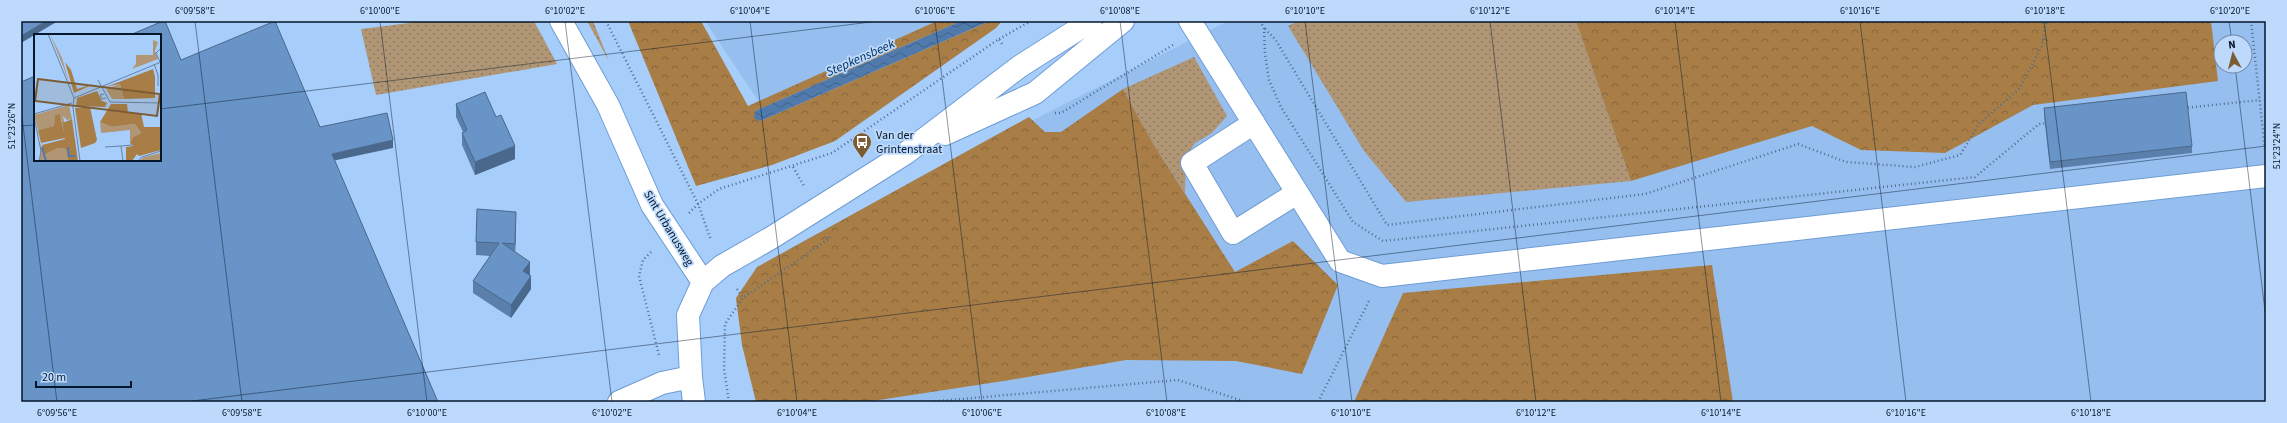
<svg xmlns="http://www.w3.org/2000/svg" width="2287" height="423" font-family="'Source Sans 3',sans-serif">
	<defs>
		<pattern id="grass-dots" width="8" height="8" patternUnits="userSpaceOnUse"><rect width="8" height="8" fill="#b09675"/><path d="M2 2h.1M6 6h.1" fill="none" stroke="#8d7960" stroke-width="1.8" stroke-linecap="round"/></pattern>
		<pattern id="forest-crowns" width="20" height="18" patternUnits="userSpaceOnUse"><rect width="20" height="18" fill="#a87e46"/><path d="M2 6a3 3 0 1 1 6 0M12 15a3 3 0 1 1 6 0" fill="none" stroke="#87663b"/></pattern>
		<pattern id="water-waves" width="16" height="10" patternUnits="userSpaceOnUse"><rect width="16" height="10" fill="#507aac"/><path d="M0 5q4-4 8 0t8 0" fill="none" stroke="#40638c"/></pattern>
	</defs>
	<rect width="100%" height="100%" fill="#a7cdfb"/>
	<path fill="#96bff0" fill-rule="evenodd" d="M 705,21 L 942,21 L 769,117 Z
		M 1228,21 L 2266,21 L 2266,402 L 771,402 L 911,182 ZM 2221,42 L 2245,42 L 2245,66 L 2221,66 Z"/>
	<path fill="url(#grass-dots)" d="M 409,21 L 534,21 L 557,64 L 376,95 L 361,29 L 409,23 Z
		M 587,21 L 593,21 L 609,61 Z
		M 1299,21 L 1576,21 L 1631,181 L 1406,202 L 1364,151 L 1288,26 Z
		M 1194,57 L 1227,116 L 1212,133 L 1195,143 L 1186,157 L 1185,193 L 1154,145 L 1123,89 Z"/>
	<path fill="url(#forest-crowns)" d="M 628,21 L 701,21 L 748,106 L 937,21 L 961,21 L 755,111 L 760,121 L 990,21 L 1002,21 L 996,28 L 835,141 L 772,165 L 696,186 Z
		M 1576,21 L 2211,21 L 2218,81 L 2033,105 L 1945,153 L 1861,150 L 1812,126 L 1631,181 Z
		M 1123,89 L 1154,145 L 1235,272 L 1293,241 L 1338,285 L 1302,374 L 1236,361 L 1126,360 L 1010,380 L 866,402 L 756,402 L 742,345 L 736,298 L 757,267 L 1029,117 L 1045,132 L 1061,132 Z
		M 1712,265 L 1733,402 L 1354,402 L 1403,293 Z"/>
	<path fill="url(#water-waves)" d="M 961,21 L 990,21 L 760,121 L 754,118 L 755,111 Z"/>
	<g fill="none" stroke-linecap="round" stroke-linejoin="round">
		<g stroke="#6f9dd4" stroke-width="24">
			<path id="minor" d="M 561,21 L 608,105 L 652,205 L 703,282
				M 1190,21 L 1340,261 L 1382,276 L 2266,176
				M 1254,123 L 1192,163 L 1233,233 L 1297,193
				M 945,134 L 1035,93 L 1123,21
				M 619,402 L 662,383 L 691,377
				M 694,402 L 691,377 L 688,315 L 703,282 L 722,266 L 771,238 L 906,153 L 1019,67 L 1091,21"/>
		</g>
		<path stroke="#526e8e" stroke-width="2.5" stroke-dasharray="1 3" stroke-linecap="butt" d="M 606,21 L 698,204 L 711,240
			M 1260,21 L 1264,28 L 1265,54 L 1269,80 L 1281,107 L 1353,222 L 1383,241 L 1975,177 L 2039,124 L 2046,123
			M 2251,21 L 2265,150
			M 1265,29 L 1275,39 L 1387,225 L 1645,194 L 1798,144 L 1846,162 L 1915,167 L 1960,155 L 1979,124 L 2019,89 L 2042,46 L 2046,21
			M 999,39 L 1031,21
			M 2184,108 L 2260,100
			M 1055,113 L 1061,113 L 1173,45
			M 793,167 L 804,186
			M 689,213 L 698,204 L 719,189 L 832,153 L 999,39 L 1002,44
			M 651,252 L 643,260 L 639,276 L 659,355
			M 737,289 L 743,298
			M 729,402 L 724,369 L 725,324 L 743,298 L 830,238 L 829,235
			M 927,402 L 1178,380 L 1246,402
			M 1318,402 L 1369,301"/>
		<use href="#minor" stroke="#fff" stroke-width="22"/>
	</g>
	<path fill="#5a7fab" d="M 456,104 L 515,159 L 475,175 L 462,145 L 462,133 L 463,132 L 456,117 Z
		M 2044,108 L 2192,146 L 2192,153 L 2050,169 L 2044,115 Z
		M 516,224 L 515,252 L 530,275 L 531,289 L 511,318 L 473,293 L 473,281 L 490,256 L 476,255 L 476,242 Z"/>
	<path fill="#4a688b" d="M 46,21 L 58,21 L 21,43 L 21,36 Z
		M 393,140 L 393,148 L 332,161 L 332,154 Z
		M 515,146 L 515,159 L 475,175 L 475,162 Z
		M 516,212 L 516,224 L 515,257 L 515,244 Z
		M 530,262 L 530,275 L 523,284 L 523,271 Z
		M 531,276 L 531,289 L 511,318 L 511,305 Z"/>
	<path fill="#6994c7" stroke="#4a688b" d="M 21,21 L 46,21 L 21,36 Z
		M 163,21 L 165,21 L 181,60 L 275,21 L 320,127 L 387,113 L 393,140 L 332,154 L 438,402 L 21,402 L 21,82 L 35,76 L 35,160 L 160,160 L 160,35 L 130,35 Z
		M 485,92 L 496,117 L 501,115 L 515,146 L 475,162 L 462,133 L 467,130 L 456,104 Z
		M 2186,92 L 2192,146 L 2050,162 L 2044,108 Z
		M 477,209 L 516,212 L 515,244 L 502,243 L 530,262 L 523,271 L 531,276 L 511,305 L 473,281 L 499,243 L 476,242 Z"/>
	<path fill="none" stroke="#05172b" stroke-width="1" stroke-opacity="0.45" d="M 195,21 L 242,402M 380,21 L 427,402M 565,21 L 612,402M 750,21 L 797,402M 935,21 L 982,402M 1120,21 L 1167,402M 1305,21 L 1352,402M 1490,21 L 1536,402M 1675,21 L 1721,402M 1860,21 L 1906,402M 2044,21 L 2091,402M 2229,21 L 2232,42M 2235,66 L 2266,319M 21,109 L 57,402M 160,109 L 879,21M 21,126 L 35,125M 184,402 L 2266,146"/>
	<defs>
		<g id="bus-pin" transform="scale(1)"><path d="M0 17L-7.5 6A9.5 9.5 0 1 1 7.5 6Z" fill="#7c5c32" stroke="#bddafc"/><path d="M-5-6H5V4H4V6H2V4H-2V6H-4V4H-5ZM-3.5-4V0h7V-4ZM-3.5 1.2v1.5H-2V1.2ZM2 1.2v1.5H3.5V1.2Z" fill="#fff"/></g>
	</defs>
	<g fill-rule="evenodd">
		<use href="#bus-pin" x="862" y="142"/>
	</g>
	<g text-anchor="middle" stroke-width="3.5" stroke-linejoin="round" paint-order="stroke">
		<g font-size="12" fill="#05172b" stroke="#bddafc" text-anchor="start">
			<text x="876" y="139">Van der<tspan x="876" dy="14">Grintenstraat</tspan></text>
		</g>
		<g font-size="12" fill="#05172b" stroke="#bddafc">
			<text transform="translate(669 228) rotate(59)" y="4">Sint Urbanusweg</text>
		</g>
		<g font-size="13" font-style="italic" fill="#002e5c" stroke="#bddafc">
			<text transform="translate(860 57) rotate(-24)" y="5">Stepkensbeek</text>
		</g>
	</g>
	<g transform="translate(34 34)">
		<rect width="127" height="127" fill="#a7cdfb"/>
		<path d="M 16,0 L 28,24 L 36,52 L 29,32 ZM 119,6 L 124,8 L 121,17 L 124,25 L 98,35 L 102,30 L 102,21 L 119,21 ZM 86,50 L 90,65 L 78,65 L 72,55 ZM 35,71 L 38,85 L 33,86 L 29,82 L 30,87 L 28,87 L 26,80 L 21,82 L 20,92 L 4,96 L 0,81 ZM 66,88 L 78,93 L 101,90 L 107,99 L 99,103 L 96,109 L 96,96 L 67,99 ZM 6,109 L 10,121 L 24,114 L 32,115 L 34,127 L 6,127 ZM 127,119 L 127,127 L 105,127 L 110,123 Z" fill="#b09675"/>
		<path d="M 31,28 L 37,36 L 43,55 L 60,50 L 40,59 ZM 119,35 L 121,43 L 121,64 L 90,65 L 86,50 L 72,53 ZM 63,57 L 68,67 L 73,69 L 71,73 L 42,72 L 43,64 ZM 77,70 L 93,70 L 94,79 L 107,79 L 110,93 L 127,93 L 127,116 L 105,122 L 103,120 L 98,127 L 92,127 L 92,113 L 99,112 L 96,109 L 99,103 L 107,99 L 101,90 L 78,93 L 66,88 ZM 56,73 L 63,106 L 61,109 L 47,114 L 41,74 ZM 26,80 L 31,104 L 7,109 L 4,96 L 20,92 L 21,81 ZM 38,85 L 44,127 L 34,127 L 32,115 L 24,114 L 10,121 L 8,111 L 31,105 L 28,87 L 31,88 Z" fill="#a87e46"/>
		<path fill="none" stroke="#507aac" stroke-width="2" d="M 8,113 L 12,127M 34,113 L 35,122 L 41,122"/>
		<path fill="none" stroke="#6684a8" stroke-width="1" d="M 14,0 L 40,64 L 39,74 L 46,127M 126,28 L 122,19 L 127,14M 120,30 L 124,41 L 124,52M 64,46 L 76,68 L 127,69M 70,60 L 66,61 L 68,65 L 72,64M 40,64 L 127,28M 0,80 L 38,69M 0,83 L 7,117 L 5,127M 71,113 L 87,112M 89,127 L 87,112 L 98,111M 104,127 L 108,123 L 127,117"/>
		<path fill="#7c5c32" fill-opacity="0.15" stroke="#7c5c32" stroke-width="2" d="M 4,45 L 126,60 L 123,82 L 1,67 Z"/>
		<rect width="127" height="127" fill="none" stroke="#05172b" stroke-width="2"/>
	</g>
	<rect width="2287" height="423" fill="none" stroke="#bddafc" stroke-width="44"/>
	<g transform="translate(2233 54) rotate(353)"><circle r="19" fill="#bddafc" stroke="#738ca8"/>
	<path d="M0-3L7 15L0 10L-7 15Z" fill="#7c5c32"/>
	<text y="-6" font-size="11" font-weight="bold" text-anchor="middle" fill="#05172b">N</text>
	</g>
	<path d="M36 381v6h95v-6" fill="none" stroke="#05172b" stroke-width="2"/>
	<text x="42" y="381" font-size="12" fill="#05172b" stroke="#bddafc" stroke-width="3" paint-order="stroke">20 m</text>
	<rect x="22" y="22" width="2243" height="379" fill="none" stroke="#05172b" stroke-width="1.5"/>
	<g font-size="10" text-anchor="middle" fill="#05172b">
		<text x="195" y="14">6°09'58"E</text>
		<text x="380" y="14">6°10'00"E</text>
		<text x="565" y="14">6°10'02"E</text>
		<text x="750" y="14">6°10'04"E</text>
		<text x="935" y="14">6°10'06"E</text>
		<text x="1120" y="14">6°10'08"E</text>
		<text x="1305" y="14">6°10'10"E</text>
		<text x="1490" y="14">6°10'12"E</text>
		<text x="1675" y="14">6°10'14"E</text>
		<text x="1860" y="14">6°10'16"E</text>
		<text x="2045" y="14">6°10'18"E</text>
		<text x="2230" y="14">6°10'20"E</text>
		<text transform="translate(11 126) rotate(-90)" y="4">51°23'26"N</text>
		<text transform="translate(2276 146) rotate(-90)" y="4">51°23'24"N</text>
		<text x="57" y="416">6°09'56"E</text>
		<text x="242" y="416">6°09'58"E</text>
		<text x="427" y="416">6°10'00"E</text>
		<text x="612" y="416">6°10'02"E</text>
		<text x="797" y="416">6°10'04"E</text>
		<text x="982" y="416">6°10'06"E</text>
		<text x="1166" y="416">6°10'08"E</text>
		<text x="1351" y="416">6°10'10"E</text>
		<text x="1536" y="416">6°10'12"E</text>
		<text x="1721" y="416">6°10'14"E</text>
		<text x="1906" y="416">6°10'16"E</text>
		<text x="2091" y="416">6°10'18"E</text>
	</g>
</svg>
